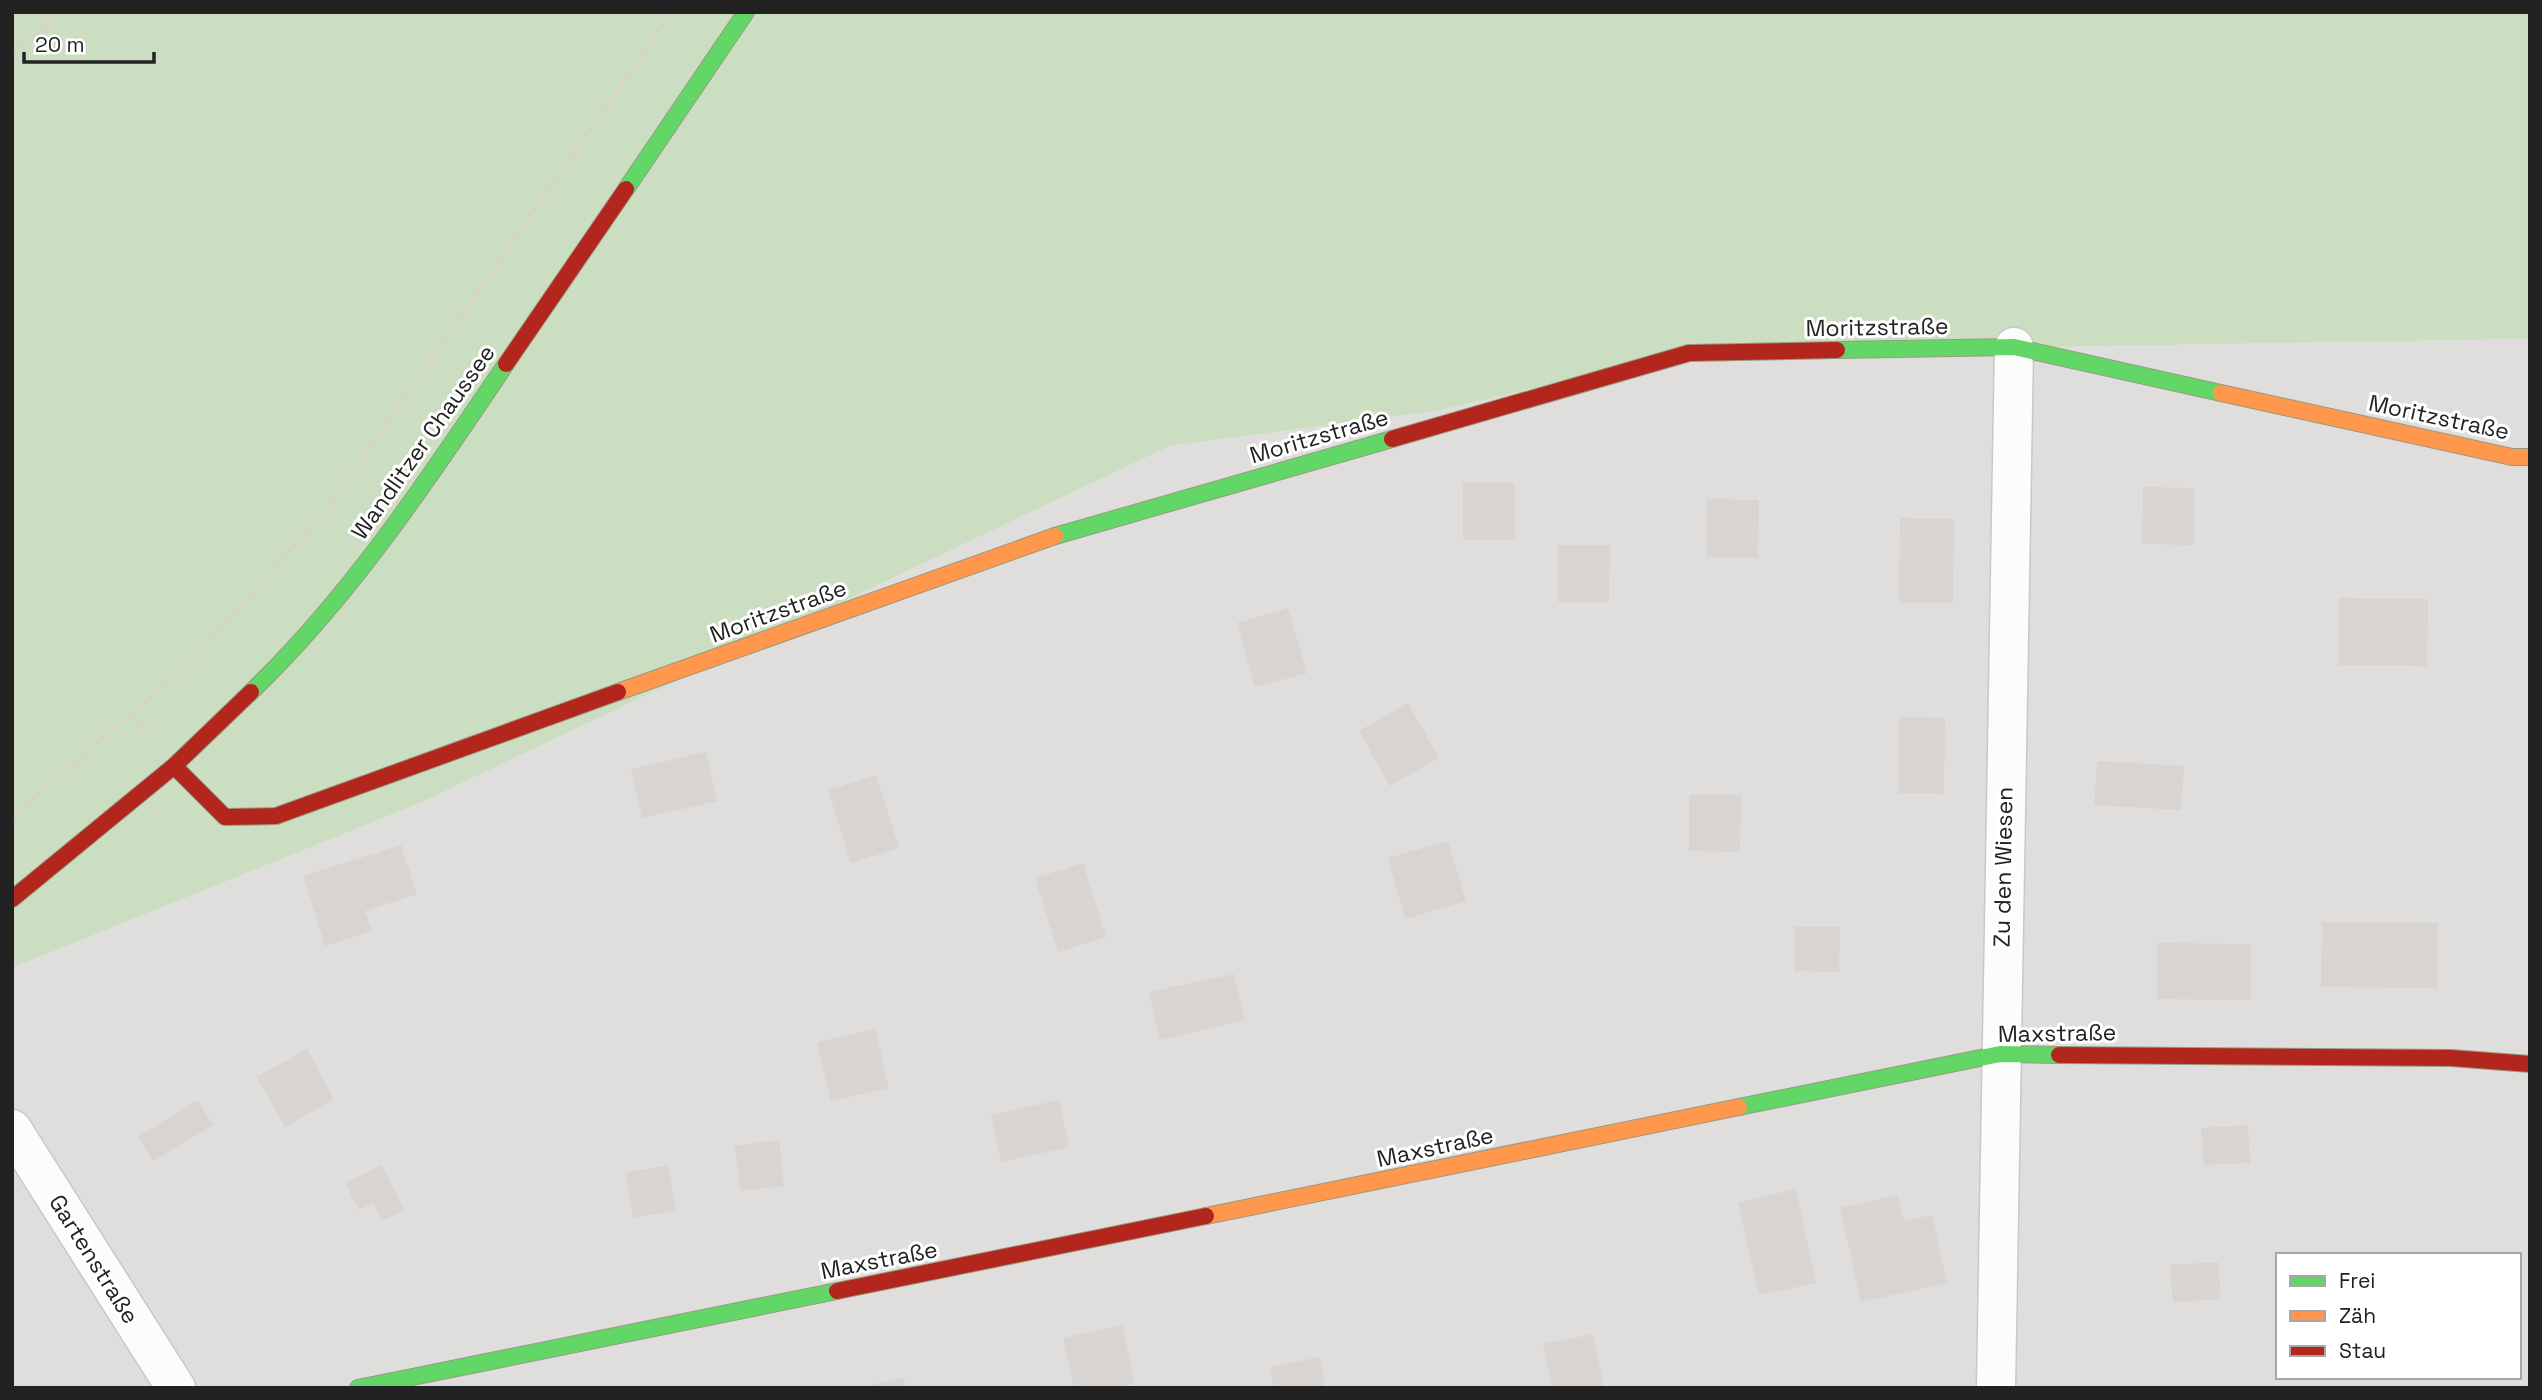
<svg xmlns="http://www.w3.org/2000/svg" width="2542" height="1400" font-family="'Space Grotesk',sans-serif">
	<rect width="100%" height="100%" fill="#f0eeeb"/>
	<path fill="#dfdedc" fill-rule="evenodd" d="M 2530,339 L 2530,1388 L 12,1388 L 12,968 L 420,803 L 1170,446 L 1436,411 L 1689,353 ZM 2278,1255 L 2519,1255 L 2519,1377 L 2278,1377 Z"/>
	<path fill="#cbdec1" d="M 12,12 L 2530,12 L 2530,339 L 1689,353 L 1436,411 L 1170,446 L 420,803 L 12,968 Z"/>
	<path fill="#d7d4d2" d="M 1463,483 L 1515,483 L 1515,540 L 1463,540 Z
		M 2143,487 L 2194,488 L 2194,545 L 2142,544 Z
		M 1707,499 L 1759,500 L 1758,558 L 1707,557 Z
		M 1900,518 L 1954,519 L 1953,603 L 1899,603 Z
		M 1558,545 L 1610,545 L 1609,602 L 1558,602 Z
		M 2339,598 L 2428,599 L 2427,666 L 2338,665 Z
		M 1288,608 L 1307,673 L 1255,687 L 1237,623 Z
		M 1408,703 L 1439,758 L 1390,786 L 1359,731 Z
		M 1899,717 L 1945,718 L 1944,794 L 1898,793 Z
		M 706,752 L 717,801 L 642,818 L 631,769 Z
		M 2097,761 L 2184,766 L 2181,810 L 2094,805 Z
		M 876,775 L 899,848 L 851,863 L 828,790 Z
		M 1689,795 L 1741,795 L 1740,852 L 1689,851 Z
		M 1448,841 L 1466,901 L 1405,919 L 1388,858 Z
		M 401,845 L 417,894 L 365,911 L 372,931 L 325,946 L 303,876 Z
		M 1083,863 L 1106,937 L 1058,952 L 1035,878 Z
		M 2322,922 L 2438,923 L 2437,988 L 2321,987 Z
		M 1794,927 L 1840,927 L 1839,972 L 1794,971 Z
		M 2157,943 L 2251,944 L 2251,1000 L 2157,999 Z
		M 1234,974 L 1245,1020 L 1160,1040 L 1149,992 Z
		M 875,1029 L 889,1088 L 831,1101 L 817,1042 Z
		M 307,1049 L 334,1099 L 285,1127 L 257,1077 Z
		M 198,1100 L 213,1125 L 153,1161 L 138,1137 Z
		M 1059,1100 L 1069,1147 L 1001,1162 L 991,1115 Z
		M 2248,1125 L 2250,1163 L 2204,1165 L 2201,1128 Z
		M 779,1140 L 784,1186 L 740,1191 L 735,1146 Z
		M 382,1165 L 404,1210 L 382,1221 L 373,1203 L 359,1210 L 345,1183 Z
		M 668,1165 L 676,1210 L 633,1218 L 625,1173 Z
		M 1796,1189 L 1816,1283 L 1759,1295 L 1738,1203 Z
		M 1898,1195 L 1904,1221 L 1932,1215 L 1947,1283 L 1861,1302 L 1840,1208 Z
		M 2218,1262 L 2221,1299 L 2173,1302 L 2170,1265 Z
		M 1122,1325 L 1135,1384 L 1116,1388 L 1074,1388 L 1063,1338 Z
		M 1593,1334 L 1604,1388 L 1552,1388 L 1543,1344 Z
		M 1320,1357 L 1326,1388 L 1274,1388 L 1270,1367 Z
		M 904,1378 L 906,1388 L 860,1388 L 859,1387 Z"/>
	<g fill="none" stroke-linecap="round" stroke-linejoin="round">
		<g stroke="#c9c8c7" stroke-width="41">
			<path id="street" d="M 12,1129 L 176,1388
				M 1996,1388 L 2014,347"/>
		</g>
		<g stroke="#999a82" stroke-width="18">
			<path id="fast" d="M 626,189 L 746,12
				M 1837,350 L 2014,347 L 2221,393
				M 1055,536 L 1392,439
				M 251,692 C 351,596 429,478 506,364
				M 1739,1107 L 2000,1054 L 2059,1055
				M 358,1388 L 837,1291"/>
		</g>
		<g stroke="#999a82" stroke-width="18">
			<path id="slow" d="M 2221,393 L 2512,457 L 2530,457
				M 618,692 L 1055,536
				M 1206,1216 L 1739,1107"/>
		</g>
		<g stroke="#999a82" stroke-width="18">
			<path id="jam" d="M 506,364 L 626,189
				M 1392,439 L 1689,353 L 1837,350
				M 174,766 L 225,817 L 276,816 L 618,692
				M 12,899 L 174,766 L 251,692
				M 2059,1055 L 2451,1058 L 2530,1064
				M 837,1291 L 1206,1216"/>
		</g>
		<path stroke="#dccecd" stroke-width="4.5" stroke-dasharray="3.5 3.5" stroke-linecap="butt" d="M 12,49 L 45,29 L 52,12
			M 130,715 L 148,736
			M 12,818 L 190,663 L 328,508 L 672,12"/>
		<use href="#street" stroke="#fdfcfc" stroke-width="38"/>
		<use href="#fast" stroke="#63d668" stroke-width="16"/>
		<use href="#slow" stroke="#ff974d" stroke-width="16"/>
		<use href="#jam" stroke="#b3261e" stroke-width="16"/>
	</g>
	<g text-anchor="middle" stroke-width="6" stroke-linejoin="round" paint-order="stroke">
		<g font-size="23" fill="#222" stroke="#fff">
			<text transform="translate(1877 327) rotate(-1)" y="8">Moritzstraße</text>
			<text transform="translate(2439 417) rotate(12)" y="8">Moritzstraße</text>
			<text transform="translate(1319 436) rotate(-16)" y="8">Moritzstraße</text>
			<text transform="translate(423 442) rotate(-55)" y="8">Wandlitzer Chaussee</text>
			<text transform="translate(778 611) rotate(-20)" y="8">Moritzstraße</text>
			<text transform="translate(2003 867) rotate(-89)" y="8">Zu den Wiesen</text>
			<text transform="translate(2057 1033) rotate(-1)" y="8">Maxstraße</text>
			<text transform="translate(1435 1147) rotate(-12)" y="8">Maxstraße</text>
			<text transform="translate(94 1259) rotate(58)" y="8">Gartenstraße</text>
			<text transform="translate(879 1260) rotate(-11)" y="8">Maxstraße</text>
		</g>
	</g>
	<rect width="2542" height="1400" fill="none" stroke="#222222" stroke-width="28"/>
	<rect x="2276" y="1253" width="245" height="126" fill="#ffffff" stroke="#a7a7a7" stroke-width="2"/>
	<rect x="2290" y="1276" width="35" height="10" fill="#63d668" stroke="#a7a7a7" stroke-width="2"/>
	<text x="2339" y="1288" font-size="21" fill="#222222">Frei</text>
	<rect x="2290" y="1311" width="35" height="10" fill="#ff974d" stroke="#a7a7a7" stroke-width="2"/>
	<text x="2339" y="1323" font-size="21" fill="#222222">Zäh</text>
	<rect x="2290" y="1346" width="35" height="10" fill="#b3261e" stroke="#a7a7a7" stroke-width="2"/>
	<text x="2339" y="1358" font-size="21" fill="#222222">Stau</text>
	<path d="M24 52v10h130v-10" fill="none" stroke="#222222" stroke-width="3.5"/>
	<text x="35" y="52" font-size="21" fill="#222222" stroke="#ffffff" stroke-width="5" paint-order="stroke">20 m</text>
</svg>
